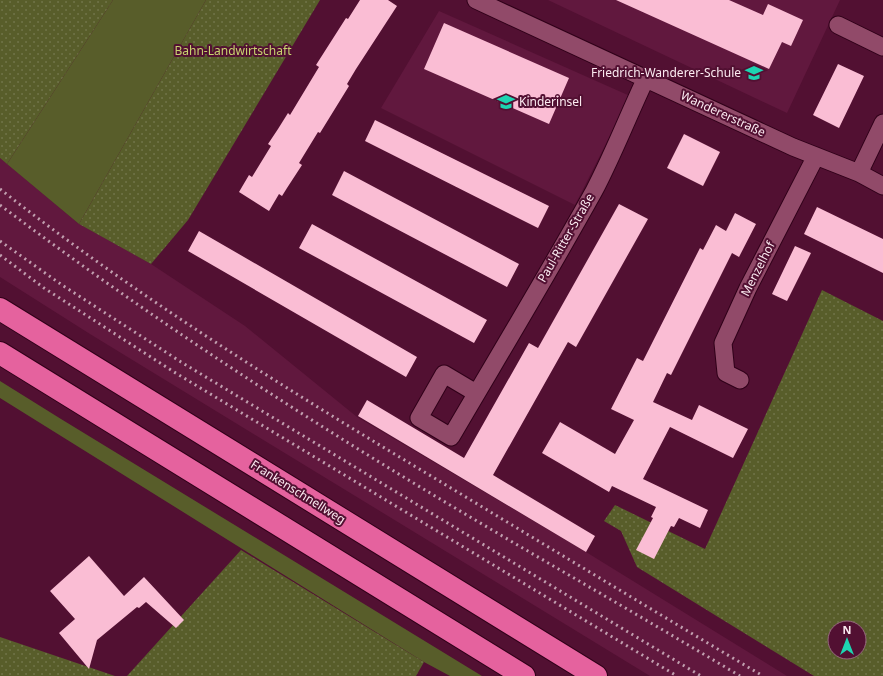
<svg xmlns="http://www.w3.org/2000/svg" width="883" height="676" font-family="'Noto Sans',sans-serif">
	<defs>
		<pattern id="park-dots" width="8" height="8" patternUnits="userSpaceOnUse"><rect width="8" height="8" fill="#585d2a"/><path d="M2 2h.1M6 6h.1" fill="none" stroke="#717449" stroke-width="1.8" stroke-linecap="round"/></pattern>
	</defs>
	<rect width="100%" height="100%" fill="#521032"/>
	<path fill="#61183e" d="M 548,0 L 840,0 L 787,113 Z
		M 439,11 L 630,96 L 575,205 L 381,108 Z
		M 0,158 L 79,224 L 151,264 L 245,326 L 357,417 L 586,552 L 787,676 L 650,676 L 90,334 L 0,277 Z"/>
	<path fill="#585d2a" d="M 113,0 L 206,0 L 79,224 L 7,164 Z
		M 0,381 L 61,419 L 482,676 L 450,676 L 424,662 L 0,398 Z"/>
	<path fill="url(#park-dots)" fill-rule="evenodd" d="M 0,0 L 113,0 L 7,164 L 0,158 Z
		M 206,0 L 320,0 L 188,220 L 151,264 L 79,224 Z
		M 822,290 L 883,321 L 883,676 L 814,676 L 637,567 L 621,531 L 604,521 L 615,505 L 705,549 ZM 835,628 L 859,628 L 859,652 L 835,652 Z
		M 241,550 L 424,662 L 416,676 L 127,676 Z
		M 0,637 L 115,676 L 0,676 Z"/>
	<path fill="#fabdd4" d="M 360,0 L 388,0 L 397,6 L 356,69 L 347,84 L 349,86 L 320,133 L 318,132 L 299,163 L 302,165 L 287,188 L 282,196 L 279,194 L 269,211 L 239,192 L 249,175 L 252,177 L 271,146 L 268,144 L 278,129 L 288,113 L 290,115 L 319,67 L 316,65 L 346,18 L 348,19 Z
		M 616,0 L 729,0 L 763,15 L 768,4 L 803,20 L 791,46 L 782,42 L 769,69 Z
		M 444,23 L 569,78 L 549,124 L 424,69 Z
		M 838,64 L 864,76 L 839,128 L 813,115 Z
		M 375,120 L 549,206 L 538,228 L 365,141 Z
		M 684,134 L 720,152 L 703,186 L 667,168 Z
		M 344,171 L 519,264 L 507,287 L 332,195 Z
		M 619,204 L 648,219 L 576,347 L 568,342 L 493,475 L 595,536 L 586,552 L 358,416 L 367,400 L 464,458 L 529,343 L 538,348 Z
		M 817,207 L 883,239 L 883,273 L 804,234 Z
		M 735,213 L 756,224 L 739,257 L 732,253 L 671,375 L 667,373 L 653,402 L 692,420 L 699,405 L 748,429 L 733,458 L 670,427 L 643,479 L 708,510 L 700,528 L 679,518 L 674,527 L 671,526 L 654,559 L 636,550 L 653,518 L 651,517 L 656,507 L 612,486 L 609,492 L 542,453 L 560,422 L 615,454 L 634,420 L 611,409 L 637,358 L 643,361 L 700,248 L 703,250 L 716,225 L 726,231 Z
		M 312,224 L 487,320 L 474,343 L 299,248 Z
		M 199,231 L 417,357 L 406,377 L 188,251 Z
		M 795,246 L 811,253 L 787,301 L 772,294 Z
		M 89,556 L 124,596 L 144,577 L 184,620 L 176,628 L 146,602 L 139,608 L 137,607 L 97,640 L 89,669 L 59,633 L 75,619 L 50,591 Z"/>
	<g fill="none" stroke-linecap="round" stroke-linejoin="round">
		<g stroke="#300119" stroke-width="19">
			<path id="street" d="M 476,0 L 793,147 L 859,173 L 883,186
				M 838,25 L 883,47
				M 859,173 L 883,123
				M 740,380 L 726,373 L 723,343 L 748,288 L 816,156
				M 476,393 L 444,374 L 419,418 L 451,437 C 499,355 548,274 594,191 C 613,155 628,116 646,78"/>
		</g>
		<g stroke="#300119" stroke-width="24">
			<path id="highway" d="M 0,309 L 596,676
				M 0,353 L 524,676"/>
		</g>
		<use href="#street" stroke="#914a69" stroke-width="17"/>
		<use href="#highway" stroke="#e5629e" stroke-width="22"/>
		<path stroke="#c19faf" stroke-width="3" stroke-dasharray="2 4" stroke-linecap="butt" d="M 0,189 C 136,296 283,387 431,476 C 542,543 652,610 763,676
			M 0,205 C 154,321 316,426 482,524 C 568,575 654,624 740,676
			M 0,241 L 62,285 L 181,362 L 701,676
			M 0,255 L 44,288 L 174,372 L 677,676"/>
	</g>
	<defs>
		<g id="school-bare" transform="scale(1.38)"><path d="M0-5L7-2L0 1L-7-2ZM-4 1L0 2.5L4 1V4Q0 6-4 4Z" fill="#1dd5b1" stroke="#521032" stroke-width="2.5" paint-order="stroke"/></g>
	</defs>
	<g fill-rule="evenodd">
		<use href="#school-bare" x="754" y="73"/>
		<use href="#school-bare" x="506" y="102"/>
	</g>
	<g text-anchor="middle" stroke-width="4" stroke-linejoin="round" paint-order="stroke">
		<g font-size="12" fill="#c8d370" stroke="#521032">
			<text x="233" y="55">Bahn-Landwirtschaft</text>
		</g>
		<g font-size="12" fill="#fcebf1" stroke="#521032" text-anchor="end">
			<text x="741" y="77">Friedrich-Wanderer-Schule</text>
			<text x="519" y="106" text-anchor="start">Kinderinsel</text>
		</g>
		<g font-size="12" fill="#fcebf1" stroke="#521032">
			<text transform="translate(723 114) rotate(25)" y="4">Wandererstraße</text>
			<text transform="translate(566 238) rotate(-60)" y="4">Paul-Ritter-Straße</text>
			<text transform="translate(758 269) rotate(-63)" y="4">Menzelhof</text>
			<text transform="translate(298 492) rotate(32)" y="4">Frankenschnellweg</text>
		</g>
	</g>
	<g transform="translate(847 640)"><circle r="19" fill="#521032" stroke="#96687e"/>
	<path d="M0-3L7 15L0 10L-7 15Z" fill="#1dd5b1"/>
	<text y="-6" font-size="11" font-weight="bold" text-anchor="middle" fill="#fcebf1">N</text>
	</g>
</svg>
